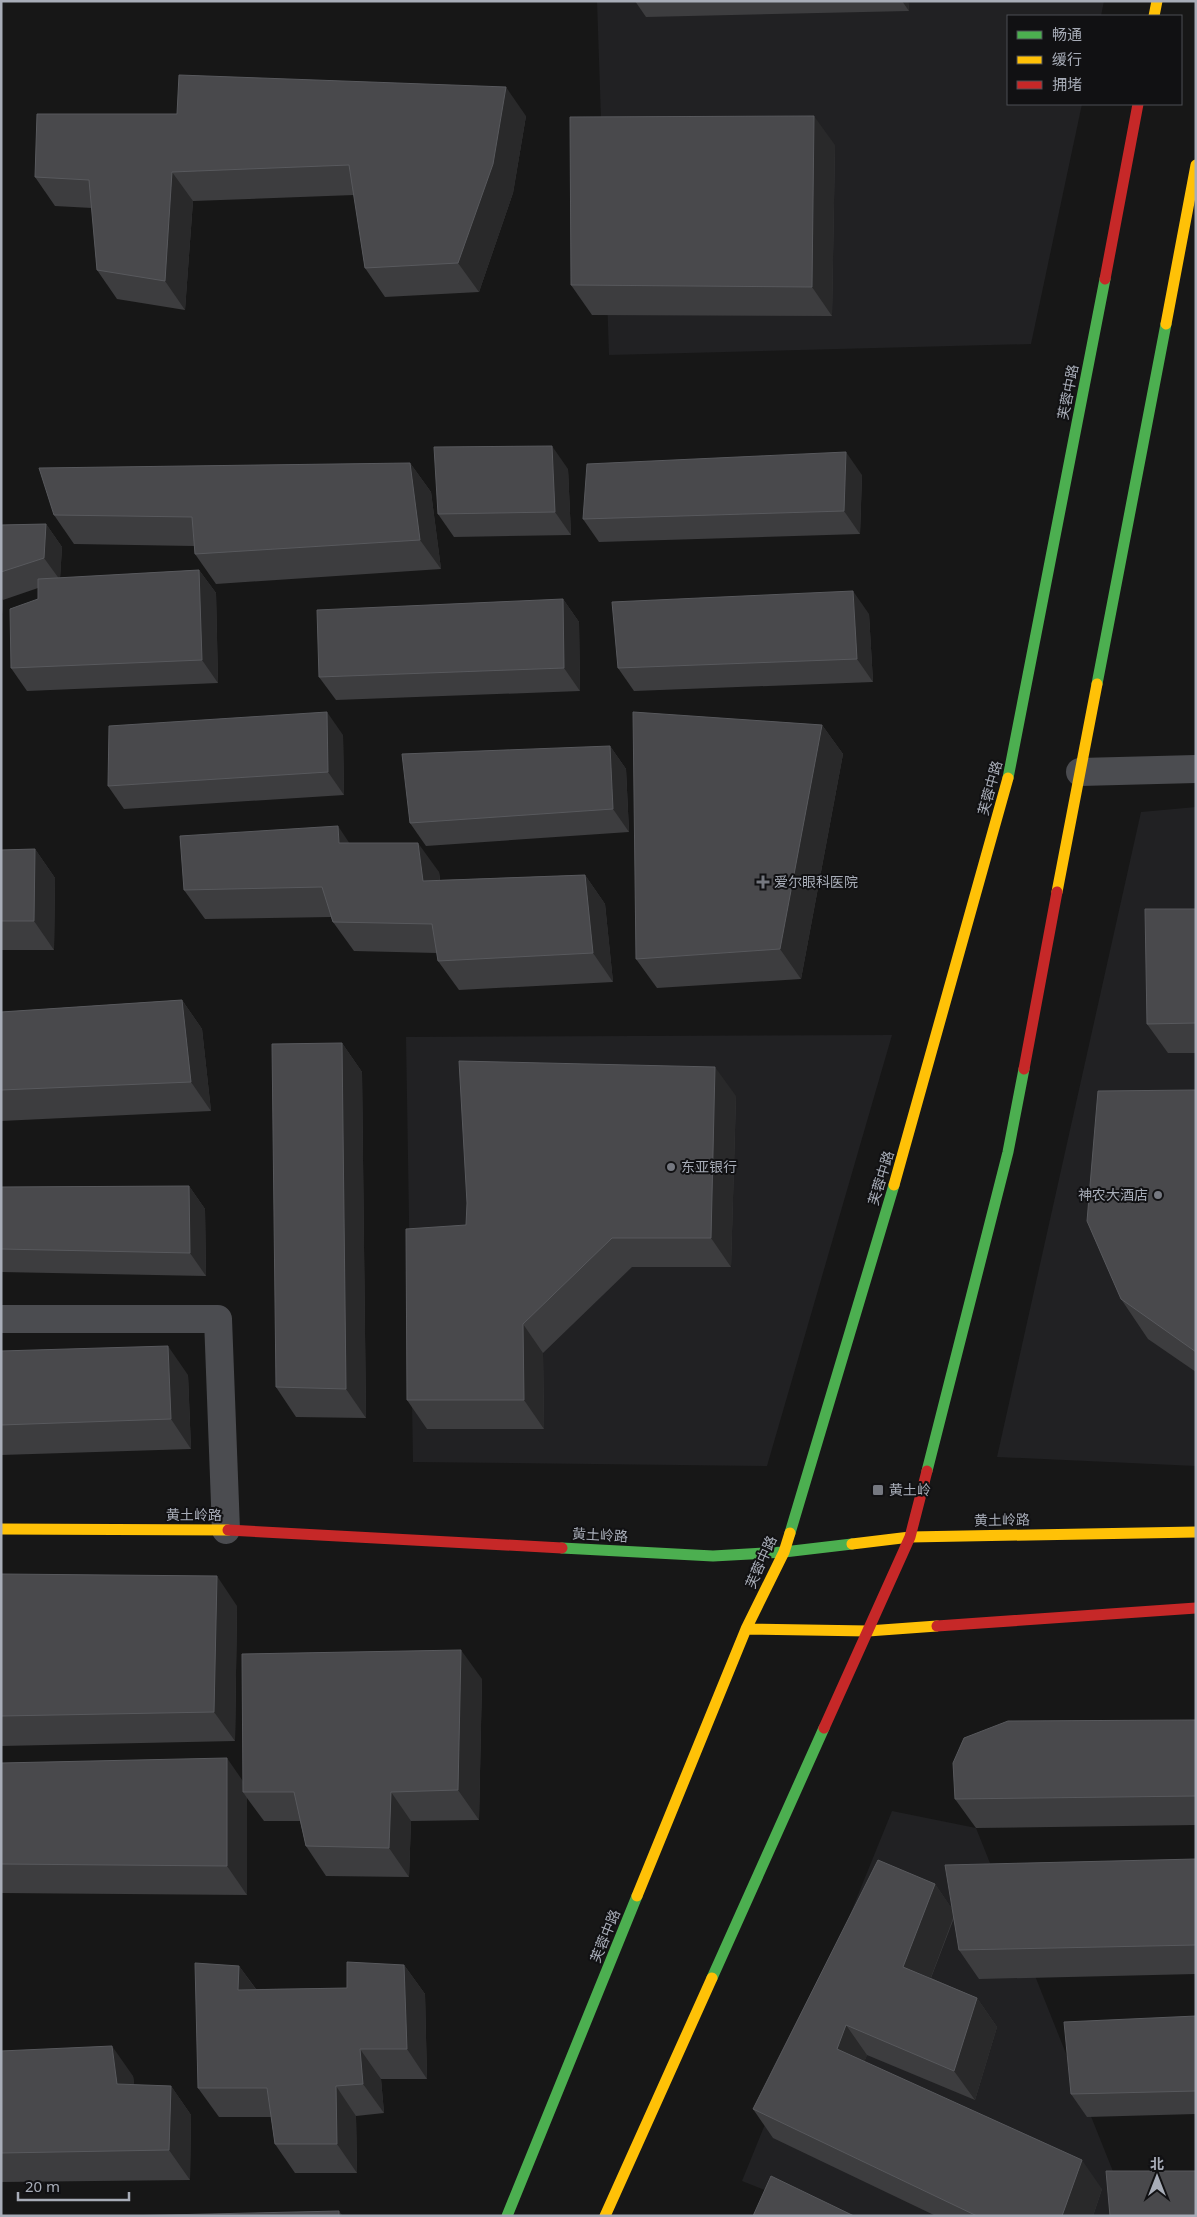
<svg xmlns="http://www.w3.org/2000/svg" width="1197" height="2217" font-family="'Noto Sans','Noto Sans SC',sans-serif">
	<rect width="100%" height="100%" fill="#171717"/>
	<path fill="#212123" d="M 597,1 L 1104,1 L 1101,16 L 1008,16 L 1008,104 L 1082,104 L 1031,344 L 609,355 Z
		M 1196,807 L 1196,1466 L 997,1457 L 1141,812 Z
		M 892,1035 L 767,1466 L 413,1462 L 406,1037 Z
		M 892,1811 L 976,1828 L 1122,2194 L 1114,2216 L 831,2216 L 742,2181 Z"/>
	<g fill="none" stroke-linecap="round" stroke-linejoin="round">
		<path stroke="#4b4c50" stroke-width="28" d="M 1080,772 L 1196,769
			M 1,1319 L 218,1319 L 226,1530"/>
		<path stroke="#4caf50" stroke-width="11" d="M 1097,684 L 1166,324
			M 1008,778 L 1105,279
			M 927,1471 L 1008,1152 L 1024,1069
			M 790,1533 L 894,1185
			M 562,1548 L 713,1556 L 784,1552 L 852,1544
			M 712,1978 L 824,1728
			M 507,2216 L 637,1896"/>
		<path stroke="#ffc107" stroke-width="11" d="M 1154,16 L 1157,1
			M 1166,324 L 1196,165
			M 1057,892 L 1097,684
			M 894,1185 L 1008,778
			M 1,1529 L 228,1530
			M 852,1544 L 910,1537 L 1196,1532
			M 746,1629 L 868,1631 L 937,1626
			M 637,1896 L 746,1629 L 784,1552 L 790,1533
			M 605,2216 L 712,1978"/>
		<path stroke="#c62828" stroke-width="11" d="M 1105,279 L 1138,104
			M 1024,1069 L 1057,892
			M 228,1530 L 562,1548
			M 937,1626 L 1196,1608
			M 824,1728 L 910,1537 L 927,1471"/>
	</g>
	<path fill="#3d3d3f" d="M 635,1 L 908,1 L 909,11 L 646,17 Z
		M 526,116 L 513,193 L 479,292 L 385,297 L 365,268 L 354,195 L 193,201 L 185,310 L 117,299 L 97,270 L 92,208 L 55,206 L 35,177 Z
		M 835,145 L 832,316 L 592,315 L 571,285 Z
		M 410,463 L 431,492 L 441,569 L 216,584 L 195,554 L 194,546 L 74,544 L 54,515 Z
		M 568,469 L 571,535 L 454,537 L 438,514 Z
		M 862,475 L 860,534 L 599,542 L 583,519 Z
		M 46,524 L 62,547 L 60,578 L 199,570 L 216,593 L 218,683 L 27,691 L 11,668 L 38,599 L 38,588 L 3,600 L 1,629 L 1,525 Z
		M 563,599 L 579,622 L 580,691 L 336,700 L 319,677 Z
		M 869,614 L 873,682 L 634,691 L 618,668 Z
		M 822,725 L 843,754 L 801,979 L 657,988 L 636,959 Z
		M 343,735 L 344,795 L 124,809 L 108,786 Z
		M 610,746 L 626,769 L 629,832 L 426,846 L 410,823 Z
		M 350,843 L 439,872 L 440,880 L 585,875 L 605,904 L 613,982 L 459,990 L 438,961 L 437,953 L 354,951 L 333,922 L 331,917 L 205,919 L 184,890 Z
		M 35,849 L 55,878 L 54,950 L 1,950 L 1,850 Z
		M 1196,909 L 1196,1053 L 1168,1053 L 1147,1024 Z
		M 182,1000 L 202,1029 L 211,1111 L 1,1121 L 1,1012 Z
		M 342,1043 L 362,1072 L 366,1418 L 296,1417 L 276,1387 Z
		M 1196,1090 L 1196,1372 L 1148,1339 L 1121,1299 Z
		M 736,1096 L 731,1267 L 632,1267 L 543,1353 L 544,1429 L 427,1429 L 407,1400 L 466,1225 Z
		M 189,1186 L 205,1209 L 206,1276 L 1,1272 L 1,1187 Z
		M 1,1351 L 188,1375 L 191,1449 L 1,1455 Z
		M 1,1574 L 237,1606 L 235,1741 L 1,1746 Z
		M 482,1679 L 479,1820 L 411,1821 L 409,1877 L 326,1876 L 306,1846 L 300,1821 L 264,1821 L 247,1798 L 247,1895 L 1,1893 L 1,1763 L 243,1781 Z
		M 1196,1720 L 1196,1825 L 976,1828 L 955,1799 Z
		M 1196,1859 L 1196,1974 L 979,1979 L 959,1950 L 954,1918 L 931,1978 L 977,1998 L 997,2027 L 975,2100 L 867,2055 L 864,2062 L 1102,2189 L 1093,2216 L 936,2216 L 773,2138 L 753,2109 L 935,1884 L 952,1909 Z
		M 404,1965 L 425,1994 L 427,2079 L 381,2079 L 384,2113 L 356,2116 L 357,2173 L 295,2173 L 275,2144 L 271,2117 L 219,2117 L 198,2088 L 239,1966 L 256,1989 L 347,1988 Z
		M 1196,2016 L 1196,2114 L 1087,2117 L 1071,2094 Z
		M 1,2051 L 133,2076 L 134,2085 L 171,2086 L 191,2115 L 190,2180 L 1,2182 Z"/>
	<path fill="#29292a" d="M 902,1 L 908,1 L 909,11 Z
		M 506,87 L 526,116 L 513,193 L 479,292 L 458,263 Z
		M 814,116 L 835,145 L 832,316 L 812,287 Z
		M 172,172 L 193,201 L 185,310 L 165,281 Z
		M 552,446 L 568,469 L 571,535 L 555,512 Z
		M 846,452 L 862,475 L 860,534 L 844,511 Z
		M 410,463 L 431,492 L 441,569 L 420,540 Z
		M 46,524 L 62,547 L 60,580 L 44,558 Z
		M 199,570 L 216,593 L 218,683 L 202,660 Z
		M 853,591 L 869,614 L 873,682 L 857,659 Z
		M 1,597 L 3,600 L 1,629 Z
		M 563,599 L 579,622 L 580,691 L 564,668 Z
		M 327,712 L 343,735 L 344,795 L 328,772 Z
		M 822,725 L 843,754 L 801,979 L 780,949 Z
		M 610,746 L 626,769 L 629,832 L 613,809 Z
		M 338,826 L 358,856 L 339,843 Z
		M 418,843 L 439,872 L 443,910 L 423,881 Z
		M 35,849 L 55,878 L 54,950 L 34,921 Z
		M 585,875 L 605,904 L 613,982 L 593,953 Z
		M 182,1000 L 202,1029 L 211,1111 L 191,1082 Z
		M 342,1043 L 362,1072 L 366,1418 L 346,1389 Z
		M 715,1067 L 736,1096 L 731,1267 L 711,1238 Z
		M 189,1186 L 205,1209 L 206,1276 L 190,1253 Z
		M 523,1324 L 543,1353 L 544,1429 L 524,1400 Z
		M 168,1346 L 188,1375 L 191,1449 L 171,1419 Z
		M 217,1576 L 237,1606 L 235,1741 L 214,1712 Z
		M 461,1650 L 482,1679 L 479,1820 L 458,1790 Z
		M 227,1758 L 247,1787 L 243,1792 L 247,1798 L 247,1895 L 227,1866 Z
		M 391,1792 L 411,1821 L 409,1877 L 389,1848 Z
		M 935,1884 L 955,1913 L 924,1996 L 903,1967 Z
		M 404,1965 L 425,1994 L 427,2079 L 407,2049 Z
		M 239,1966 L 260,1995 L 238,1990 Z
		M 977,1998 L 997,2027 L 975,2100 L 954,2071 Z
		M 846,2025 L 867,2055 L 857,2079 L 837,2049 Z
		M 112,2046 L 133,2076 L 138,2114 L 117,2084 Z
		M 360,2049 L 381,2079 L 384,2113 L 363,2084 Z
		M 171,2086 L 191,2115 L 190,2180 L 169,2150 Z
		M 336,2086 L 356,2116 L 357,2173 L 337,2144 Z
		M 1082,2160 L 1102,2189 L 1093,2216 L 1062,2216 Z
		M 339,2211 L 343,2216 L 339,2216 Z"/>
	<path fill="#49494c" stroke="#58595d" d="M 179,75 L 506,87 L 493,164 L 458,263 L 365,268 L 349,165 L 172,172 L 165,281 L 97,270 L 89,180 L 35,177 L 37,114 L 177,114 Z
		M 814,116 L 812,287 L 571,285 L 570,117 Z
		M 552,446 L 555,512 L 438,514 L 434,447 Z
		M 846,452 L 844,511 L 583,519 L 587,464 Z
		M 410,463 L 420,540 L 195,554 L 192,517 L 54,515 L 39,468 Z
		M 46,524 L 44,558 L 1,572 L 1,525 Z
		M 199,570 L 202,660 L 11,668 L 10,609 L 38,599 L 38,579 Z
		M 853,591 L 857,659 L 618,668 L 612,602 Z
		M 563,599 L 564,668 L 319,677 L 317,610 Z
		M 327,712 L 328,772 L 108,786 L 109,726 Z
		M 633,712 L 822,725 L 780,949 L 636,959 Z
		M 610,746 L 613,809 L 410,823 L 402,754 Z
		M 338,826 L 339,843 L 418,843 L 423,881 L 585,875 L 593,953 L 438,961 L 432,924 L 333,922 L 322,887 L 184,890 L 180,836 Z
		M 35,849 L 34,921 L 1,921 L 1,850 Z
		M 1145,909 L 1196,909 L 1196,1023 L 1147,1024 Z
		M 182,1000 L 191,1082 L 1,1090 L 1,1012 Z
		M 342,1043 L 346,1389 L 276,1387 L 272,1044 Z
		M 459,1061 L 715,1067 L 711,1238 L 612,1238 L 523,1324 L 524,1400 L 407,1400 L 406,1229 L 466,1225 L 467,1203 Z
		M 1196,1090 L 1196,1352 L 1121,1299 L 1087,1221 L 1098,1091 Z
		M 189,1186 L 190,1253 L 1,1249 L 1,1187 Z
		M 168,1346 L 171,1419 L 1,1425 L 1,1351 Z
		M 1,1574 L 217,1576 L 214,1712 L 1,1716 Z
		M 461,1650 L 458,1790 L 391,1792 L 389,1848 L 306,1846 L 294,1792 L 243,1792 L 242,1654 Z
		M 1196,1720 L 1196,1796 L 955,1799 L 953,1763 L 964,1738 L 1008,1721 Z
		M 227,1758 L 227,1866 L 1,1864 L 1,1763 Z
		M 1196,1859 L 1196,1945 L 959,1950 L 945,1865 Z
		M 878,1860 L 935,1884 L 903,1967 L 977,1998 L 954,2071 L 846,2025 L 837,2049 L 1082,2160 L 1062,2216 L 977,2216 L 753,2109 Z
		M 347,1962 L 404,1965 L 407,2049 L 360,2049 L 363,2084 L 336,2086 L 337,2144 L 275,2144 L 267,2088 L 198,2088 L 195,1963 L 239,1966 L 238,1990 L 347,1988 Z
		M 1196,2016 L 1196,2091 L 1071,2094 L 1064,2022 Z
		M 112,2046 L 117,2084 L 171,2086 L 169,2150 L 1,2153 L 1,2051 Z
		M 1106,2171 L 1196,2171 L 1196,2216 L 1110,2216 Z
		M 771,2176 L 854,2216 L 753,2216 Z
		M 339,2211 L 339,2216 L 121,2216 Z"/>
	<g fill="#757880" stroke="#111113" stroke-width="2">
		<path d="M760.5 874.5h5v5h5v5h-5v5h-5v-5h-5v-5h5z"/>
		<circle cx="671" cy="1167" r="5"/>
		<circle cx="1158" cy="1195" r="5"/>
		<rect x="872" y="1484" width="12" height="12" rx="2.5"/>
	</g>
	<g text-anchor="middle" stroke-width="4" stroke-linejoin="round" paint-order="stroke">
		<g font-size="14" fill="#a8adb8" stroke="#111113">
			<text transform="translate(1068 392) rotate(-79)" y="5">芙蓉中路</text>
			<text transform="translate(990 788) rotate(-75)" y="5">芙蓉中路</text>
			<text transform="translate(881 1178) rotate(-73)" y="5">芙蓉中路</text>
			<text x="194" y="1520">黄土岭路</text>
			<text transform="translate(1002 1520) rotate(-1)" y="5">黄土岭路</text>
			<text transform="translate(600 1535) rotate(3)" y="5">黄土岭路</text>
			<text transform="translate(761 1562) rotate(-66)" y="5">芙蓉中路</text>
			<text transform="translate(605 1936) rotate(-68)" y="5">芙蓉中路</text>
		</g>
		<g font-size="14" fill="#a8adb8" stroke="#111113" text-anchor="start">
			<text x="774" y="887">爱尔眼科医院</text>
			<text x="681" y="1172">东亚银行</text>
			<text x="1148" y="1200" text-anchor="end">神农大酒店</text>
			<text x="889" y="1495">黄土岭</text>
		</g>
	</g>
	<rect width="1197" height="2217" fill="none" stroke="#a8adb8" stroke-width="5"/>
	<rect x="1007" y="15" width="175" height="90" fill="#111113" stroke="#4d4f55"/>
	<rect x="1017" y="31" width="25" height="8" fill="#4caf50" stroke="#4d4f55"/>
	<text x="1052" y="40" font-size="15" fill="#a8adb8">畅通</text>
	<rect x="1017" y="56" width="25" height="8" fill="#ffc107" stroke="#4d4f55"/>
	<text x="1052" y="65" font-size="15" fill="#a8adb8">缓行</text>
	<rect x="1017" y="81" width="25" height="8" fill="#c62828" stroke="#4d4f55"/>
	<text x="1052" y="90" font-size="15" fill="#a8adb8">拥堵</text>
	<g transform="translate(1157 2177)" stroke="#111113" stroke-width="4" paint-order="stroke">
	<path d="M0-4L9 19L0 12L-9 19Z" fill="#a8adb8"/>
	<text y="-8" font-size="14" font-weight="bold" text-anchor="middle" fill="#a8adb8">北</text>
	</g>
	<path d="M18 2192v8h111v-8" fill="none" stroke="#a8adb8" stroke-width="2.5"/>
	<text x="25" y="2192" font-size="15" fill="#a8adb8" stroke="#111113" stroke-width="4" paint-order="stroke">20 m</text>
</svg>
